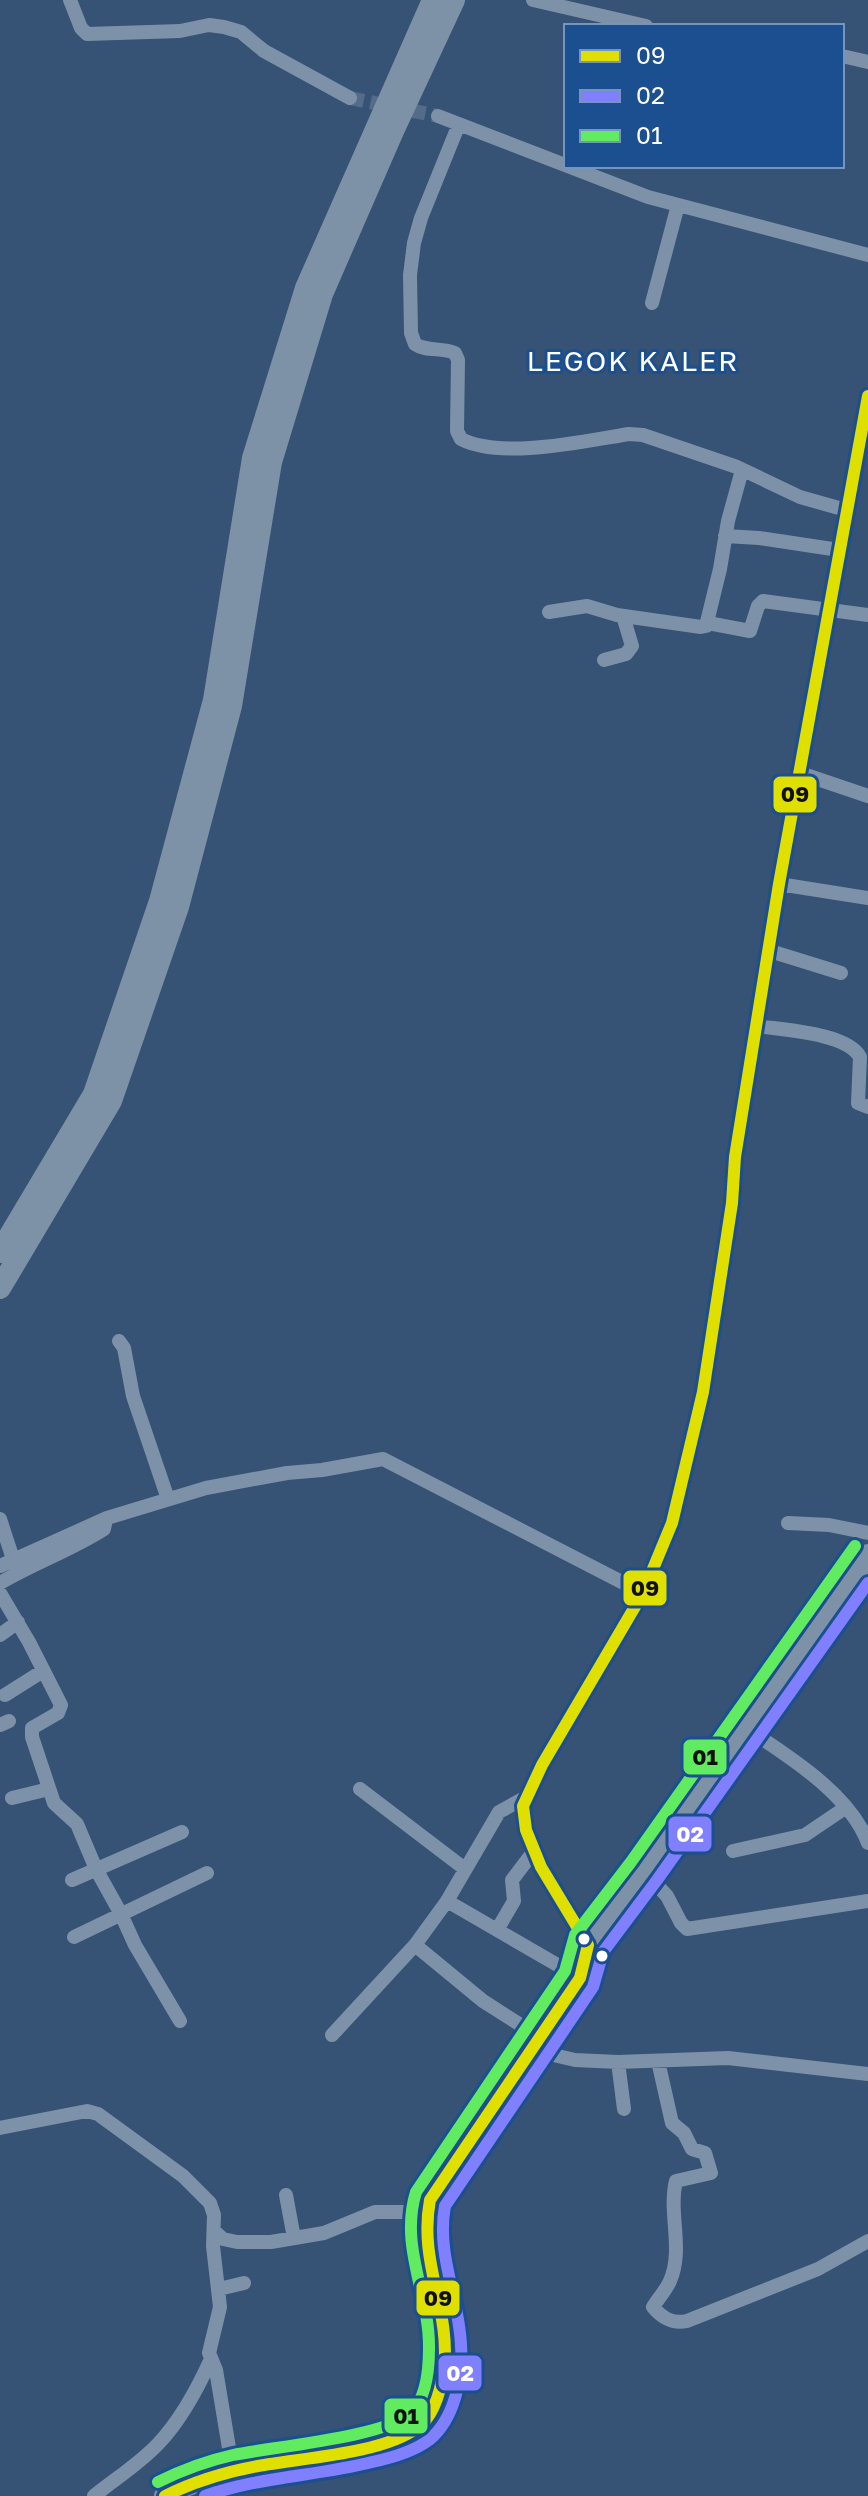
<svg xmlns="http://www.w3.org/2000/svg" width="868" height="2496" font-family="'Golos Text',sans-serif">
	<rect width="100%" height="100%" fill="#365274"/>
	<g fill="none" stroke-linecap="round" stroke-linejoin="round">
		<path stroke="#546c89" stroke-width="14" stroke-dasharray="14 7" stroke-linecap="butt" d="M 350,98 L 438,116"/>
		<path stroke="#7d92a8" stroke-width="14" d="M 70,0 L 81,28 L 87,34 L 180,31 L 209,25 L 224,27 L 241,32 L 264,51 L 350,98
			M 533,0 L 646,26
			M 842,56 L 868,62
			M 438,116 L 648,197 L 868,255
			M 459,124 L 421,218 L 414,243 L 410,275 L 411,333 L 415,344 C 426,352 442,347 455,353 L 458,360 L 457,431 L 461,439 C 502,460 584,441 629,434 L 643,435 L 737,467 L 800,497 L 846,510
			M 652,303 L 678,205
			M 725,536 L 759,538 L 839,550
			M 549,612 L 587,606 L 617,615 L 701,627 L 706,626 L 720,569 L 728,521 L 742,470
			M 708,623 L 750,631 L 758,606 L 763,601 L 868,615
			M 604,660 L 626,654 L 632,646 L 623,616
			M 800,773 L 868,796
			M 779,884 L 868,898
			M 770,951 L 841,973
			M 757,1026 C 783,1030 847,1033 860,1057 L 858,1103 L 868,1107
			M 119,1341 L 124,1348 L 133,1396 L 168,1499
			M 0,1519 L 13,1559
			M 788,1523 L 829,1525 L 868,1533
			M 0,1566 L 107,1518 L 206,1488 L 287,1473 L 322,1470 L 383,1459 L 643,1593
			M 0,1583 C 34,1563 71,1550 104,1529 L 106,1519
			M 0,1593 L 29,1642 L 61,1705 L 58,1713 L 32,1728 L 32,1737 L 54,1803 L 77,1824 L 96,1869 L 121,1914 L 135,1945 L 180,2021
			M 0,1635 L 18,1622
			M 5,1695 L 43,1671
			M 0,1725 L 9,1721
			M 746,1728 C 788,1756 850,1794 868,1843
			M 360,1789 L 465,1869
			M 12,1798 L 49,1789
			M 733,1851 L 805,1835 L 845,1808
			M 644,1871 L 667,1896 L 681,1923 L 687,1929 L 868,1901
			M 72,1880 L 182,1832
			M 447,1901 L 580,1978
			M 497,1930 L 514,1901 L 512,1880 L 534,1851
			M 74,1937 L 207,1873
			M 415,1945 L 483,2001 L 541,2038
			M 588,1945 L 541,1867 L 526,1830 L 523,1806 L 542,1765 L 643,1593 L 672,1523 L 703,1392 L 732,1203 L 735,1157 L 779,884 L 868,396
			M 332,2035 L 415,1945 L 447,1901 L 499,1812 L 526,1797
			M 532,2050 L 575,2060 L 618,2062 L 728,2058 L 868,2074
			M 658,2061 L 672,2123 L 684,2133 L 692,2149 L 705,2153 L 711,2173 L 676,2181 C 668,2213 684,2249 670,2281 C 666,2290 658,2299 653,2307 C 663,2319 673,2324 687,2321 L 818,2269 L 868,2241
			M 618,2062 L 624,2109
			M 0,2128 L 87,2111 L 98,2114 L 183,2176 L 210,2203 L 214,2215 L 213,2246 L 220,2307 L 209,2353 L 216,2370 L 233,2472
			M 286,2195 L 294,2238
			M 214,2231 L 223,2239 L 237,2242 L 271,2242 L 324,2233 L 375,2212 L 407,2212 L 432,2191
			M 219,2289 L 244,2283
			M 94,2496 C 115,2479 139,2464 158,2444 C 181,2420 197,2390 211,2359"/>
		<path stroke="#7e92a7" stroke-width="22" d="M 0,1252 L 94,1094 L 160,901 L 214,700 L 253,458 L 306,288 L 433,0
			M 0,1288 L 111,1101 L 178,907 L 231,706 L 271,462 L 322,294 L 393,131 L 454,0
			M 165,2496 C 221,2464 293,2464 354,2450 C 375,2445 400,2440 418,2428 C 435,2415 441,2388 444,2368 C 453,2311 413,2257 430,2200 L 580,1978 L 588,1945 L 644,1871 L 868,1555"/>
		<g stroke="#1b4f8f" stroke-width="18">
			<path id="bus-1" d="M 588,1945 L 541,1867 L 526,1830 L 523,1806 L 542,1765 L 643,1593 L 672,1523 L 703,1392 L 732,1203 L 735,1157 L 779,884 L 868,396
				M 165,2496 C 195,2481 225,2472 258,2466 C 301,2458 382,2454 417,2428 C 435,2416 441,2389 444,2369 C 451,2309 418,2263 430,2200 L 580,1978 L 588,1945"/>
		</g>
		<g stroke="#1b4f8f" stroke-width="18">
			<path id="bus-2" d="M 205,2496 C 258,2477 317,2476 372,2462 C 391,2458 413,2452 429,2440 C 455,2419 463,2376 461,2345 C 459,2297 436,2254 445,2206 L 593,1987 L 603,1952 L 657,1880 L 868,1583"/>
		</g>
		<g stroke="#1b4f8f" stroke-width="18">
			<path id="bus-3" d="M 158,2482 C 182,2470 206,2461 233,2455 C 271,2447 386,2437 411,2413 C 426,2398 429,2369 429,2349 C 430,2295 399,2247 416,2192 L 565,1971 L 575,1935 L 631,1862 L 855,1546"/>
		</g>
		<use href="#bus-1" stroke="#e0e000" stroke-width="12"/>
		<use href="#bus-2" stroke="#8080ff" stroke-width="12"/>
		<use href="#bus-3" stroke="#60eb60" stroke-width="12"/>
	</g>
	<g fill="#fff" stroke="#1b4f8f" stroke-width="3">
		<circle cx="584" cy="1939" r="7"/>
		<circle cx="602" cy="1956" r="7"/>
	</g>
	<g text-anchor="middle" stroke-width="6" stroke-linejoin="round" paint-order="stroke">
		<g font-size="28" letter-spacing="2" fill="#fff" stroke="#1b4f8f">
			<text x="633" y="371">LEGOK KALER</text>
		</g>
	</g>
	<g stroke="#1b4f8f" stroke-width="3">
		<rect x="772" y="775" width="46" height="39" rx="8" fill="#e0e000"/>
		<rect x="622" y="1569" width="46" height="38" rx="8" fill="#e0e000"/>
		<rect x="682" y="1738" width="46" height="38" rx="8" fill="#60eb60"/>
		<rect x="667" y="1815" width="46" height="38" rx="8" fill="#8080ff"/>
		<rect x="415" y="2279" width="46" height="38" rx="8" fill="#e0e000"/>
		<rect x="437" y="2354" width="46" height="38" rx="8" fill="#8080ff"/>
		<rect x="383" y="2397" width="46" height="38" rx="8" fill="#60eb60"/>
	</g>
	<g font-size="22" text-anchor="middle" font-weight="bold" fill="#fff">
		<text x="690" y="1842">02</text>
		<text x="460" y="2381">02</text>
	</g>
	<g font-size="22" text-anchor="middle" font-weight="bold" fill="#111">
		<text x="795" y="802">09</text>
		<text x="645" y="1596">09</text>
		<text x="705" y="1765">01</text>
		<text x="438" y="2306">09</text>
		<text x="406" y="2424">01</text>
	</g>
	<rect x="564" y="24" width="280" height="144" fill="#1b4f8f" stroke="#7695bc" stroke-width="2"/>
	<rect x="580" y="50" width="40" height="12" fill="#e0e000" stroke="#7695bc" stroke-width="2"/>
	<text x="636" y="64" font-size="24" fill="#ffffff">09</text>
	<rect x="580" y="90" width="40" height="12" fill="#8080ff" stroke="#7695bc" stroke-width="2"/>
	<text x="636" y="104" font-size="24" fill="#ffffff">02</text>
	<rect x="580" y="130" width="40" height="12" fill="#60eb60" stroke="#7695bc" stroke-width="2"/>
	<text x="636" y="144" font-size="24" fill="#ffffff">01</text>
</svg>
